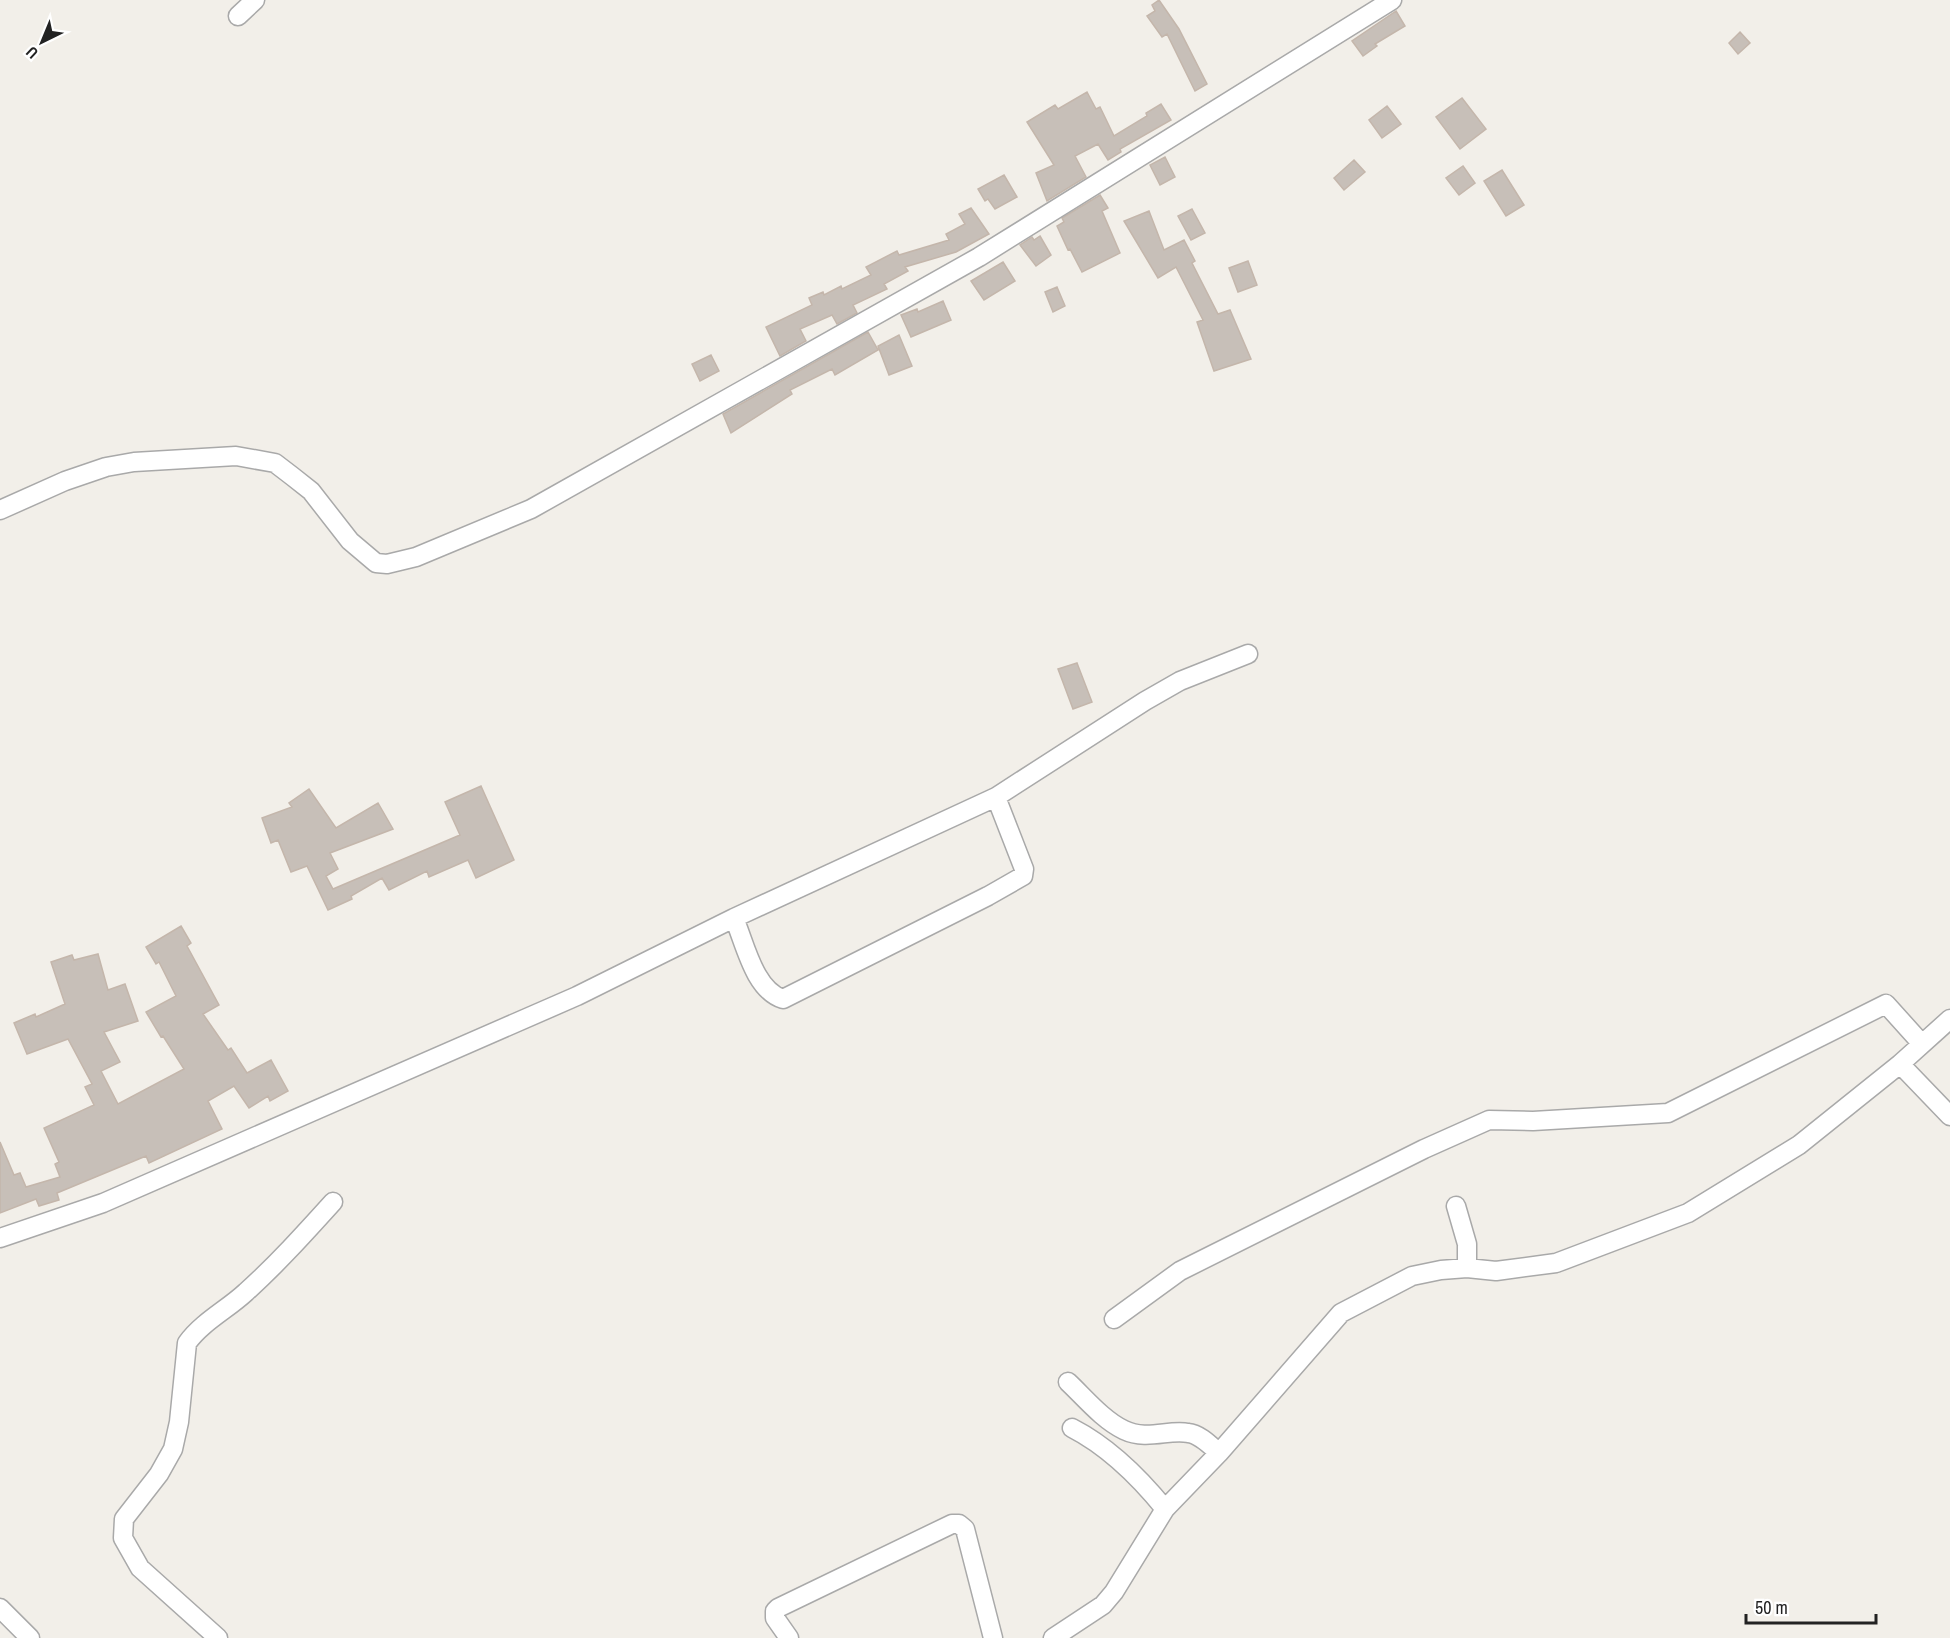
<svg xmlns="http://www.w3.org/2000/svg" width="1950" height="1638" font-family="'Archivo Narrow',sans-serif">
	<rect width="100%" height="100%" fill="#f2efe9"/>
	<path fill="#c7bfb8" stroke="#c4b6ab" stroke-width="1.5" d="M 1159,0 L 1179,29 L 1207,84 L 1195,91 L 1167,34 L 1162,37 L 1147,16 L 1155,11 L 1152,5 Z
		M 1396,11 L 1405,26 L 1375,44 L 1377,46 L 1363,56 L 1352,41 Z
		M 1740,32 L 1750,43 L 1738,54 L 1729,43 Z
		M 1087,92 L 1096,109 L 1100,107 L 1114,136 L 1147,116 L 1146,113 L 1161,104 L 1171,120 L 1120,149 L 1121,152 L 1108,160 L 1098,144 L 1075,156 L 1086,177 L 1047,201 L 1036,173 L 1054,165 L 1027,122 L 1055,105 L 1058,109 Z
		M 1462,98 L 1486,129 L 1460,149 L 1436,117 Z
		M 1387,106 L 1401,124 L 1382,138 L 1369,120 Z
		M 1165,157 L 1175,177 L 1160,185 L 1150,165 Z
		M 1354,160 L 1365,172 L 1344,190 L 1334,178 Z
		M 1463,166 L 1475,183 L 1459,195 L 1446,178 Z
		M 1502,170 L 1524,205 L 1506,216 L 1484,181 Z
		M 1004,175 L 1017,197 L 995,209 L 988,199 L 985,201 L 978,189 Z
		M 1100,195 L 1108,208 L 1102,211 L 1120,253 L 1082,272 L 1070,249 L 1068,250 L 1057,226 L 1064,222 L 1062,218 Z
		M 971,208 L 989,234 L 956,252 L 905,267 L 908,271 L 884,284 L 887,289 L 853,305 L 857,313 L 837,324 L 832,315 L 800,329 L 806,341 L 780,356 L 766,327 L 812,305 L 809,298 L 823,292 L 824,295 L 841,286 L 842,289 L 871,275 L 866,267 L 897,251 L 899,255 L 949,240 L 946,234 L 965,224 L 959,214 Z
		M 1192,209 L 1205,233 L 1191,240 L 1178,216 Z
		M 1149,211 L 1164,250 L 1184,240 L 1195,261 L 1192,263 L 1218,314 L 1230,310 L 1251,359 L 1214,371 L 1197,322 L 1203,320 L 1176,267 L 1158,278 L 1124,221 Z
		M 1040,236 L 1051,255 L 1036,266 L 1020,245 L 1032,237 L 1034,240 Z
		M 1248,261 L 1257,285 L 1238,292 L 1229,268 Z
		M 1003,262 L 1015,281 L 984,300 L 971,281 Z
		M 1057,287 L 1065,306 L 1053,312 L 1045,292 Z
		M 943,301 L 951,320 L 911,337 L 901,315 L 917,309 L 918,312 Z
		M 868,332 L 878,350 L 835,375 L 832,369 L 790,390 L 792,394 L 731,433 L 723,414 Z
		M 899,335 L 912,366 L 889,375 L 878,346 Z
		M 711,355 L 719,371 L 700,381 L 692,364 Z
		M 1077,663 L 1092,702 L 1073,709 L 1058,669 Z
		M 481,786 L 514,860 L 476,878 L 468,860 L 429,877 L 427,871 L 389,890 L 382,878 L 351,896 L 352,899 L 328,910 L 307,866 L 291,872 L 278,840 L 271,843 L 262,818 L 292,807 L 289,803 L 309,789 L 336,828 L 378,803 L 393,829 L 330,853 L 338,869 L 326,876 L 333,889 L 460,835 L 445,802 Z
		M 181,926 L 191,943 L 187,946 L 219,1005 L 203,1014 L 228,1050 L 231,1048 L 247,1073 L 271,1060 L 288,1091 L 270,1101 L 268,1096 L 249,1108 L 234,1086 L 208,1101 L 222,1129 L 149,1163 L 146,1156 L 57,1193 L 59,1200 L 39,1206 L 36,1199 L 0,1213 L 0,1142 L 14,1175 L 20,1173 L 26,1187 L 60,1177 L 55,1164 L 59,1162 L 44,1128 L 94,1105 L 85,1087 L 92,1084 L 68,1039 L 27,1054 L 14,1023 L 35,1014 L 36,1017 L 65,1004 L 51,962 L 72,955 L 74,960 L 98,954 L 108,990 L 125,984 L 138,1021 L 104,1032 L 120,1062 L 101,1071 L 118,1104 L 184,1069 L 163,1036 L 161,1037 L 146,1012 L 176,996 L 159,962 L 156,964 L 146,947 Z"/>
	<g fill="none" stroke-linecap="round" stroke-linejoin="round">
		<g stroke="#a9a9a9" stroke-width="21">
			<path id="minor" d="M 238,16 L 255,0
				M 0,510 L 65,481 L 106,467 L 134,462 L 236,456 L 275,463 L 292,476 L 311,491 L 350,541 L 376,563 L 387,564 L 416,557 L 531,509 L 979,257 L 1392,0
				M 734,918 C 745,943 754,990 783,999 L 988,896 L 1023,876 L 1024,869 L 996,797
				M 1900,1064 L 1950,1116
				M 1456,1206 L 1467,1244 L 1467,1268
				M 0,1238 L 103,1203 L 577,996 L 734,918 L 996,797 L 1145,701 L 1180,681 L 1248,654
				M 1114,1319 L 1180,1271 L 1424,1149 L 1489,1120 L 1533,1121 L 1668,1113 L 1886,1004 L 1922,1044
				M 1068,1382 C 1085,1398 1103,1420 1124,1430 C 1147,1441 1169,1429 1188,1433 C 1200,1434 1211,1446 1219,1453
				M 1072,1428 C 1109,1447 1139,1477 1165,1509
				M 0,1608 L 30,1638
				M 218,1638 L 140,1568 L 123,1538 L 124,1519 L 159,1474 L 173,1449 L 179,1422 L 187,1343 C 202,1322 228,1309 246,1292 C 277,1264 305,1233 333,1202
				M 789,1638 L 775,1618 L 775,1611 L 778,1608 L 952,1524 L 959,1524 L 965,1529 L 993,1638
				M 1053,1638 L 1103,1605 L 1114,1592 L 1165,1509 L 1219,1453 L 1341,1313 L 1412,1276 L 1441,1270 L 1467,1268 L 1496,1271 L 1556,1263 L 1688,1213 L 1799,1145 L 1900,1064 L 1950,1019"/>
		</g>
		<use href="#minor" stroke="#fff" stroke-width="18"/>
	</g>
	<g transform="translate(42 42) rotate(223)" stroke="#ffffff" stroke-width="4.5" paint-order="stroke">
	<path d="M0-4.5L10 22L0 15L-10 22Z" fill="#222222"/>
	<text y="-9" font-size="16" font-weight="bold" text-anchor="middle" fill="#222222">U</text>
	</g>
	<path d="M1746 1614v9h130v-9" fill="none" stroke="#222222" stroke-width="3"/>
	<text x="1755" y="1614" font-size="18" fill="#222222" stroke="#ffffff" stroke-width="4.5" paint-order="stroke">50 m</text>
</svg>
